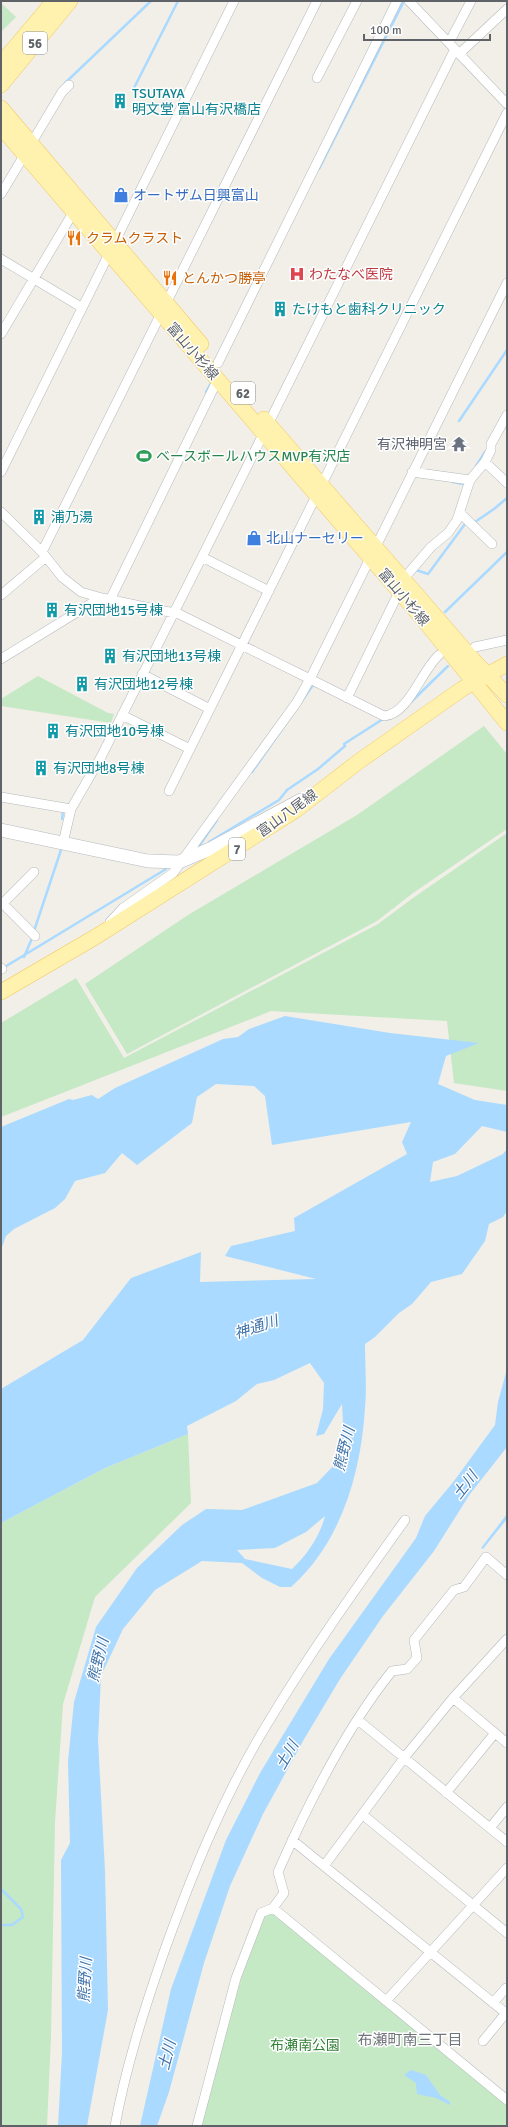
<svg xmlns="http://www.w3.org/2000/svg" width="508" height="2127" font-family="Signika,'Noto Sans JP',sans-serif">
	<rect width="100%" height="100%" fill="#f1efe8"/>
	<path fill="#c5e8c5" d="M 1,3 L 16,17 L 1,32 Z
		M 38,676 L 108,713 L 114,714 L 111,723 L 1,706 L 1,699 Z
		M 484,726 L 507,754 L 507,829 L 413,893 L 377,921 L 127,1054 L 85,984 L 188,915 L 357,815 Z
		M 507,833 L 507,1091 L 454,1083 L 447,1021 L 271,1011 L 1,1117 L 1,1023 L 76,978 L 124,1058 L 378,924 L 413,898 Z
		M 188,1434 L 191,1503 L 95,1597 L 63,1704 L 55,1822 L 51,2036 L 47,2126 L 1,2126 L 1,1523 L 105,1468 Z
		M 269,1913 L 274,1913 L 507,2105 L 507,2126 L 201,2126 C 219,2055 237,1984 263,1915 Z"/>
	<path fill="#aadaff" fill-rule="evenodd" d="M 285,1016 L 390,1033 L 479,1043 L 446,1056 L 438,1084 L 475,1100 L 507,1105 L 507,1132 L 482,1126 L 455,1154 L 433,1162 L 430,1182 L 457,1176 L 503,1154 L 507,1149 L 507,1211 L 503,1217 L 489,1224 L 485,1241 L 462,1274 L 431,1282 L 412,1304 L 399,1313 L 375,1337 L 365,1344 C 365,1365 367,1387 365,1408 C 361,1473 341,1543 291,1587 L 280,1587 L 262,1578 L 242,1563 L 202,1561 L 155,1590 L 123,1629 L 101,1676 L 98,1740 L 105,1871 L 108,2010 L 87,2126 L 58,2126 L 62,2053 L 61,1860 L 70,1843 L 68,1761 L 74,1702 L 96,1627 L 137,1568 L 182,1525 L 206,1509 L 242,1510 L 317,1483 L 335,1464 L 343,1424 L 342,1404 L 324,1434 L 316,1436 L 323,1409 L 324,1383 L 310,1363 L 274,1380 L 257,1384 L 236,1401 L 187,1426 L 188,1434 L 105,1468 L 1,1523 L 1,1389 L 83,1340 L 131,1278 L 201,1252 L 200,1282 L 316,1279 L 225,1256 L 231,1246 L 295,1231 L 294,1218 L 407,1154 L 402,1142 L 411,1122 L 272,1145 L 265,1096 L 254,1086 L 216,1084 L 197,1097 L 192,1123 L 137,1165 L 122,1153 L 105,1173 L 75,1181 L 65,1199 L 55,1208 L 14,1229 L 6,1236 L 1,1250 L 1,1127 L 69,1099 L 73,1100 L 92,1095 L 98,1099 L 115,1088 L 223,1039 L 238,1037 L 249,1029 ZM 325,1516 C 320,1536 307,1555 292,1569 L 245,1559 L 237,1550 L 275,1548 L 306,1532 Z
		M 507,1369 L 507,1447 L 470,1494 L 434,1551 L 383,1616 L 340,1679 L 303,1741 L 263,1814 L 230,1886 L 204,1963 L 169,2092 L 157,2126 L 140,2126 L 171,1989 L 226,1840 L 260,1773 L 329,1659 L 416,1538 L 425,1516 L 454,1481 L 495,1425 L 498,1402 Z
		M 507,1514 L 507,1519 L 483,1549 L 481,1548 Z
		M 411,2070 L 426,2075 L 440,2095 L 450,2102 L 450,2105 L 436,2098 L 417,2094 L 416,2083 L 404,2075 Z"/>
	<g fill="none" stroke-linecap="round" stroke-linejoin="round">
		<path stroke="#aadaff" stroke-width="2.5" d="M 65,83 L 151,1
			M 134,88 L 178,1
			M 319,169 L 404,1
			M 206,392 L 211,383
			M 459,421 L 507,350
			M 476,466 L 485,452
			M 453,482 L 463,484
			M 475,522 L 494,509 L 507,498
			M 416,570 L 428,574 L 465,524
			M 100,608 L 102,602
			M 445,612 L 507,552
			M 411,702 L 448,666
			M 252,772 L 313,685 L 315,686
			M 62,819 L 63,812
			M 209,842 L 279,800 L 287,790 L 318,769 L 345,746 L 344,744 L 383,719
			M 197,849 L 217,820
			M 34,931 L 62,847
			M 24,957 L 33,936
			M 3,968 L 166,869
			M 1,1889 L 21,1909 L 23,1917 L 12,1925 L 1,1925"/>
		<g stroke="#b5b8bc" stroke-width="10">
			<path id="street" d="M 409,1 L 507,104
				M 449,43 L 471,1
				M 459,54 L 507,9
				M 317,78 L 357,1
				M 1,194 L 62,92 L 69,85
				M 1,259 L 81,307
				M 1,334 L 74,211
				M 218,363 L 397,1
				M 485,462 L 507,483
				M 1,472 L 234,1
				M 412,472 L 470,480
				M 1,512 L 42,552 L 62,577 L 81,592 L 102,598 L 179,614 L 310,679 L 297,702 L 173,873 L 123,908 L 110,922
				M 460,513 L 492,544
				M 42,552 L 317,1
				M 202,557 L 269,591
				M 407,575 L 431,547 L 448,533 L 457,520 L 470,480 L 485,462 L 491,450 L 491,444 L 507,415
				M 1,595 L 46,557
				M 110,600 L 218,379
				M 475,647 L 507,640
				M 439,655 C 421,671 409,714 384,716 L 310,679 L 507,283
				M 1,659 L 100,598
				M 142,674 L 210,709
				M 347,698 L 396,598
				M 122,715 L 190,749
				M 169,791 L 507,113
				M 1,797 L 71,809
				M 63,843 L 71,809 L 101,757 L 202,557 L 455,49
				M 1,902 L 35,936
				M 3,903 L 34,872
				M 1,968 L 2,969
				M 453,1698 L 507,1743
				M 358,1720 L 507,1842
				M 446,1793 L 495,1733
				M 363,1815 L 507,1933
				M 490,1828 L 507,1807
				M 292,1840 L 324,1866 L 404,1758 L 453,1698 L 507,1639
				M 324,1866 L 507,2014
				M 273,1908 L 507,2100
				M 386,2001 L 507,1868
				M 493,2003 L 506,1988
				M 483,2041 L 506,2013
				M 115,2126 C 126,2066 144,2010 164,1952 C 192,1874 223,1797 266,1726 C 309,1654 357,1587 405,1520
				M 197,2126 L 236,1978 L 261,1913 L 273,1908 L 284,1893 L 278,1872 C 307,1806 346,1728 392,1671 L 407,1669 L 417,1658 L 414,1640 L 454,1590 L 464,1587 L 486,1557 L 507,1575"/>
		</g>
		<g stroke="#b6babf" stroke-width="14">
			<path id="secondary" d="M 1,830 L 148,861 L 179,862 L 210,849 L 301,800"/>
		</g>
		<g stroke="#f2c960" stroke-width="16">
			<path id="primary" d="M 1,64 L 54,1
				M 1,85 L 70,1
				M 1,108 L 201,344
				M 1,127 L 423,619 L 507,723
				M 264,419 L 475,662 L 507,695
				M 1,992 L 97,936 L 296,810 L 358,762 L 462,689 L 507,664"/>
		</g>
		<use href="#street" stroke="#fff" stroke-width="9"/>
		<use href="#secondary" stroke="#fff" stroke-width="13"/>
		<use href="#primary" stroke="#fff2af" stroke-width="15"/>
	</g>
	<defs>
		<g id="building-bare" transform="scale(1.2)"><path d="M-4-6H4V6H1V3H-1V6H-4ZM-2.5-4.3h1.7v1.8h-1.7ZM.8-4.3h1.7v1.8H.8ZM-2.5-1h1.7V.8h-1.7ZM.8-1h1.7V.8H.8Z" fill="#0f9aa8" stroke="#fff" stroke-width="2.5" paint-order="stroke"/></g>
		<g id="shop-bare" transform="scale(1.2)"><path d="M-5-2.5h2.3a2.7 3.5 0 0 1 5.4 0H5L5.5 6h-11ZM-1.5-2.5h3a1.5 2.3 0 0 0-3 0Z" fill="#3f7fe0" stroke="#fff" stroke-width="2.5" paint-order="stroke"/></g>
		<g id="restaurant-bare" transform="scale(1.2)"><path d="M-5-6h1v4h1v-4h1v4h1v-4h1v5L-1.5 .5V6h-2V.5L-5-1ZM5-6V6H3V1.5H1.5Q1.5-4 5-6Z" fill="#e8710a" stroke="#fff" stroke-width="2.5" paint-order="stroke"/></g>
		<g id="hospital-bare" transform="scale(1.2)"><path d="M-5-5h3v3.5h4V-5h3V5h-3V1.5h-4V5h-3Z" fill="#e0444e" stroke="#fff" stroke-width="2.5" paint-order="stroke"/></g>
		<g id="temple-bare" transform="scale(1.2)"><path d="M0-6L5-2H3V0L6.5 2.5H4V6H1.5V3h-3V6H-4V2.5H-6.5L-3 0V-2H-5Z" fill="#6b7280" stroke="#fff" stroke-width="2.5" paint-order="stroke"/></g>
		<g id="stadium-bare" transform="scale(1.2)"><path d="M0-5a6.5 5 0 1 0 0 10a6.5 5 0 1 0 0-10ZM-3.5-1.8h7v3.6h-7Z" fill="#2e9e5b" stroke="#fff" stroke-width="2.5" paint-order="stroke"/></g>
	</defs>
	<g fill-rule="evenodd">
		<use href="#building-bare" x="120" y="101"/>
		<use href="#shop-bare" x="121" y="195"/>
		<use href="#restaurant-bare" x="74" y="238"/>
		<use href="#hospital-bare" x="297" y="274"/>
		<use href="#restaurant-bare" x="170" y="278"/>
		<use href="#building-bare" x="280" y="309"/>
		<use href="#temple-bare" x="459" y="444"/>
		<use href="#stadium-bare" x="144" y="456"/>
		<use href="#building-bare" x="39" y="517"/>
		<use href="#shop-bare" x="254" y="538"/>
		<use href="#building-bare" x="52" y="610"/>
		<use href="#building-bare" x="110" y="656"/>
		<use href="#building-bare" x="82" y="684"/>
		<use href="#building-bare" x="53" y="731"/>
		<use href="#building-bare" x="41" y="768"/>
	</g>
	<g text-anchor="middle" stroke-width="3" stroke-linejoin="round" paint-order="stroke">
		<g fill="#fff" stroke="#8f9295" stroke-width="1">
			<rect x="23" y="32" width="24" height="22" rx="3"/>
			<rect x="231" y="382" width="24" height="22" rx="3"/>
			<rect x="229" y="838" width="16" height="22" rx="3"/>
		</g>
		<g font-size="13" font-weight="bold" fill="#5f6368">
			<text x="35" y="48">56</text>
			<text x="243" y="398">62</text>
			<text x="237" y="854">7</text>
		</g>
		<g font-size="14" fill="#0d838f" stroke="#fff" text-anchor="start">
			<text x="132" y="98">TSUTAYA<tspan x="132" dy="16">明文堂 富山有沢橋店</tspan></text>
			<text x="292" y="314">たけもと歯科クリニック</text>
			<text x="51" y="522">浦乃湯</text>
			<text x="64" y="615">有沢団地15号棟</text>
			<text x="122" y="661">有沢団地13号棟</text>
			<text x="94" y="689">有沢団地12号棟</text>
			<text x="65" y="736">有沢団地10号棟</text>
			<text x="53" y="773">有沢団地8号棟</text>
		</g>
		<g font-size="14" fill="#366cbe" stroke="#fff" text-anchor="start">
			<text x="133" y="200">オートザム日興富山</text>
			<text x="266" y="543">北山ナーセリー</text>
		</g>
		<g font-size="14" fill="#c56008" stroke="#fff" text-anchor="start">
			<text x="86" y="243">クラムクラスト</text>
			<text x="182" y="283">とんかつ勝亭</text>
		</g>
		<g font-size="14" fill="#be3a42" stroke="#fff" text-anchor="start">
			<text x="309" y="279">わたなべ医院</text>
		</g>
		<g font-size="14" fill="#5f6368" stroke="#fff">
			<text transform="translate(193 351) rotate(49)" y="5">富山小杉線</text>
			<text transform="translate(404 597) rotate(50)" y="5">富山小杉線</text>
			<text transform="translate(287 813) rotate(-36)" y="5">富山八尾線</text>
		</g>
		<g font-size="14" fill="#5b616d" stroke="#fff" text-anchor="end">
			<text x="447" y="449">有沢神明宮</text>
		</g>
		<g font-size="14" fill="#27864d" stroke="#fff" text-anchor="start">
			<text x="156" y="461">ベースボールハウスMVP有沢店</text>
		</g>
		<g font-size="14" fill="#348238" stroke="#fff">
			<text x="305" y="2050">布瀬南公園</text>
		</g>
		<g font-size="15" font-style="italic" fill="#4174aa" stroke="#fff">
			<text transform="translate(256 1327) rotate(-18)" y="5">神通川</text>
			<text transform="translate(344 1449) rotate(-76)" y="5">熊野川</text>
			<text transform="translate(465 1485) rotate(-52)" y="5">土川</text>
			<text transform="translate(98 1660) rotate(-76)" y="5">熊野川</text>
			<text transform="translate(287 1755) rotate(-60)" y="5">土川</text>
			<text transform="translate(85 1980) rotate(-87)" y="5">熊野川</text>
			<text transform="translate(167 2055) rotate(-76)" y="5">土川</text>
		</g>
		<g font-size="15" fill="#70757a" stroke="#fff">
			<text x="410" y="2045">布瀬町南三丁目</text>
		</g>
	</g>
	<rect width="508" height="2127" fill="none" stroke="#5f6368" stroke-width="4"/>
	<path d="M364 34v6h126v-6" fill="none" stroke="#5f6368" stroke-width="2"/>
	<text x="370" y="34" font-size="12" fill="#5f6368" stroke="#ffffff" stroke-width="3" paint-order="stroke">100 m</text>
</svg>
